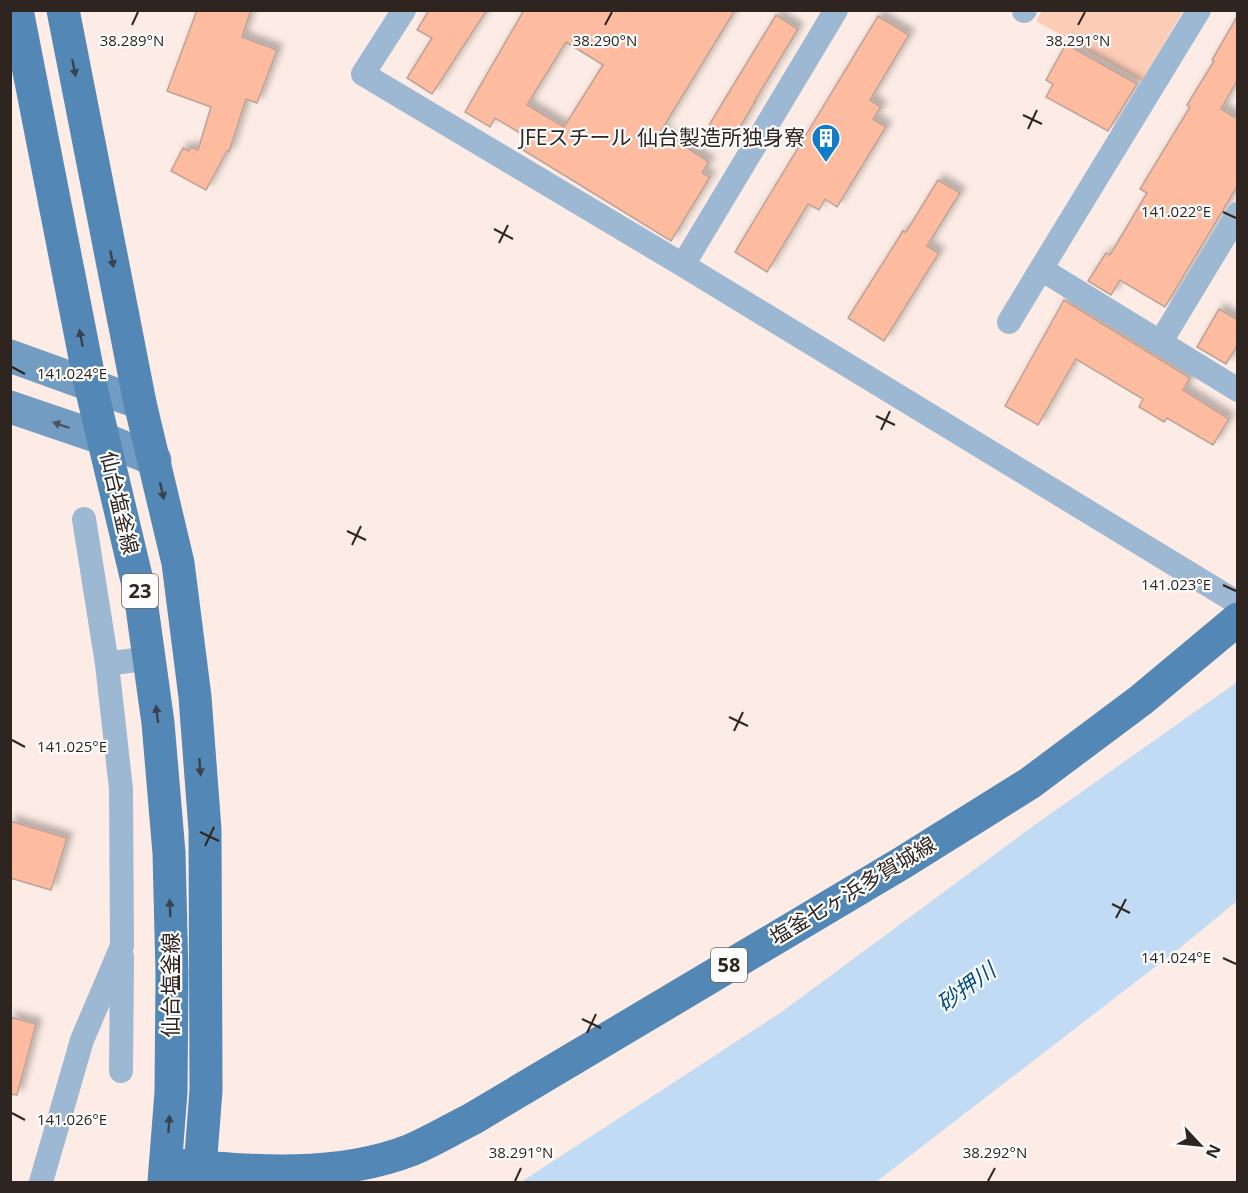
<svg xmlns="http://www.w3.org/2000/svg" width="1248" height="1193" font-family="'Open Sans','Noto Sans JP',sans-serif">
	<defs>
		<filter id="shadow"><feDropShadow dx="5.5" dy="-5.5" stdDeviation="3" flood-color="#0004"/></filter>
	</defs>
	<rect width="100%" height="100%" fill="#fdece5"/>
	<path fill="#fcccb7" d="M 1042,11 L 1183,11 L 1142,81 L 1036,21 Z"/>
	<path fill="#c2dbf4" d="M 1237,682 L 1237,901 L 1181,947 L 876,1182 L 521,1182 L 780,1013 L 1029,829 Z"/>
	<path fill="#fdbb9f" stroke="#bca298" stroke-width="1.5" fill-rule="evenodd" filter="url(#shadow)" d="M 197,10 L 251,10 L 242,37 L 277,50 L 257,103 L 246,99 L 229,152 L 227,151 L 206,190 L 171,171 L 183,148 L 189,151 L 191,147 L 198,150 L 211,107 L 167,91 Z
		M 429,10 L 487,10 L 432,94 L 407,78 L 432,38 L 417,30 Z
		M 524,10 L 735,10 L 661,131 L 709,162 L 702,173 L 710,177 L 671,241 L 523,150 L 530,139 L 495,118 L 490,127 L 465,112 ZM 566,42 L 603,65 L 564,127 L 527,105 Z
		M 776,15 L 798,29 L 754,102 L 755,102 L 733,139 L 709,125 Z
		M 1238,15 L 1238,79 L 1221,109 L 1238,119 L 1238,185 L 1165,307 L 1120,280 L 1111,295 L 1088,281 L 1106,253 L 1110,255 L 1147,193 L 1140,189 L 1190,107 L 1187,105 L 1214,61 L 1212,60 Z
		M 878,16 L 909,35 L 870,100 L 881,107 L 873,119 L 886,127 L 837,207 L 825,199 L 819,210 L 808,204 L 767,272 L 735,252 Z
		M 1066,44 L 1137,84 L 1108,131 L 1046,97 L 1053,84 L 1046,80 Z
		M 938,180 L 960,193 L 927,246 L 939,253 L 884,341 L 848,318 L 903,231 L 906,232 Z
		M 1064,300 L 1190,378 L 1183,390 L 1229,419 L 1213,445 L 1167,418 L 1164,422 L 1139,407 L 1143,399 L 1076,359 L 1038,425 L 1005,406 Z
		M 1219,309 L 1238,320 L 1238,344 L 1226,364 L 1197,347 Z
		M 10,821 L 67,838 L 51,890 L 10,878 Z
		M 10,1017 L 36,1024 L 17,1095 L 10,1094 Z"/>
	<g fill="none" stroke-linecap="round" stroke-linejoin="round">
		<path stroke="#9cb8d2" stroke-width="24" d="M 404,10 L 363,74 L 683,265 L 1238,603
			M 1199,10 L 1041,269 L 1238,390
			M 1024,11 L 1025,10
			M 683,265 L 836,10
			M 1009,322 L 1041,269
			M 1160,343 L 1238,214
			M 84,519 L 107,664
			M 121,1071 L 122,957
			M 41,1182 L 82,1040 L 122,946 L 121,789 L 107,664 L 149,658"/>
		<path stroke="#729cc2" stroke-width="33" d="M 10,356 L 140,403
			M 10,407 L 104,439 L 155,460"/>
		<path stroke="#5387b6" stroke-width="33" d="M 17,10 L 90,383 L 140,593 L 158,723 L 169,853 L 172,974 L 171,1092 L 164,1182
			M 63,10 L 140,403 L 178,563 L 195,697 L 205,830 L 206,1090 L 199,1182
			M 166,1164 C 247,1171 334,1180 411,1150 C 432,1141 452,1129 472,1119 L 902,863 L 1030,783 L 1141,700 L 1238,619"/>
	</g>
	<defs><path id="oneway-solid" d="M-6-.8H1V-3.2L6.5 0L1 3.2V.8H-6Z" transform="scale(1.5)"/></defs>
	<g fill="#3a424d">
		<use href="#oneway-solid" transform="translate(74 68) rotate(79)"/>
		<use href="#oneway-solid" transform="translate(112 259) rotate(79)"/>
		<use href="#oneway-solid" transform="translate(81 338) rotate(-101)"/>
		<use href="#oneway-solid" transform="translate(162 491) rotate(77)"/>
		<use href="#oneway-solid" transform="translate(157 714) rotate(-97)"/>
		<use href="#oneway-solid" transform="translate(200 767) rotate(86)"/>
		<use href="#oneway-solid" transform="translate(170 908) rotate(-92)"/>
		<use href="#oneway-solid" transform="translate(169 1124) rotate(-86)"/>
	</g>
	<use fill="#4a5561" href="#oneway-solid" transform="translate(61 425) rotate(-161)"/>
	<path fill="none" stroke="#2f2520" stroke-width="2" d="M 132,25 L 138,12M 605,25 L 612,12M 1078,25 L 1085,12M 1023,115 L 1042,124M 1028,129 L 1037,110M 1223,212 L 1236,218M 494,229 L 513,239M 499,243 L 508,225M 12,367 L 25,374M 876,416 L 895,425M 881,430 L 890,411M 347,531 L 366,540M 352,545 L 361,526M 1223,585 L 1236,591M 729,717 L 748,726M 734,731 L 743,712M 12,740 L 25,747M 200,832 L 219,841M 205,846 L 214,827M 1112,904 L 1130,913M 1116,918 L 1126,899M 1223,958 L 1236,964M 582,1019 L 601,1028M 587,1033 L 596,1014M 12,1113 L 25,1120M 515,1181 L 521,1168M 988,1181 L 995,1168"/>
	<defs>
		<g id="building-pin" transform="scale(1.5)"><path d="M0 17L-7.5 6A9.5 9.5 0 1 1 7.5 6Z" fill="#127cc6" stroke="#fdfdfd"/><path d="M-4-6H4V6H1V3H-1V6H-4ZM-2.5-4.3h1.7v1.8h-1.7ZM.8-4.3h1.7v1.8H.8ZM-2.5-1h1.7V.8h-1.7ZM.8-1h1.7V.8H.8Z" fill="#fff"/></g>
	</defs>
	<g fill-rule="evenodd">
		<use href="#building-pin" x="826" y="138"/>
	</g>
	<g text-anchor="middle" stroke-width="4.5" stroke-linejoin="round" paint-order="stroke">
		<g fill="#fdfdfd" stroke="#6d6662" stroke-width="1.5">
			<rect x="122" y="574" width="36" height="34" rx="4.5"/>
			<rect x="711" y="948" width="36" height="34" rx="4.5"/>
		</g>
		<g font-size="20" font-weight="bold" fill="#2f2520">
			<text x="140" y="598">23</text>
			<text x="729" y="972">58</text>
		</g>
		<g font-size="21" fill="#2f2520" stroke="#fdfdfd" text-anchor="end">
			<text x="805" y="145">JFEスチール 仙台製造所独身寮</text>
		</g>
		<g font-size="21" fill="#2f2520" stroke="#fdfdfd">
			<text transform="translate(119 503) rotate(77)" y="7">仙台塩釜線</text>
			<text transform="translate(853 891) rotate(-31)" y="7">塩釜七ヶ浜多賀城線</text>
			<text transform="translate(171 985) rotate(-90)" y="7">仙台塩釜線</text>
		</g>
		<g font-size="22" font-style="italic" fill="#004f85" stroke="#fdfdfd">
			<text transform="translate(966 987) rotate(-36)" y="8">砂押川</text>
		</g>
	</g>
	<g font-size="15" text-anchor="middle" fill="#2f2520" stroke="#fdfdfd" stroke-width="4.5" stroke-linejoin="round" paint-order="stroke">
		<text x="132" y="46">38.289°N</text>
		<text x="605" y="46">38.290°N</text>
		<text x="1078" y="46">38.291°N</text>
		<text x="1176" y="217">141.022°E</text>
		<text x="72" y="379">141.024°E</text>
		<text x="1176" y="590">141.023°E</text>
		<text x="72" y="752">141.025°E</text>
		<text x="1176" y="963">141.024°E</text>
		<text x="72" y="1125">141.026°E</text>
		<text x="521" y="1158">38.291°N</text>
		<text x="995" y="1158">38.292°N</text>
	</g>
	<rect width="1248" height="1193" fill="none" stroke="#2f2520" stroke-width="24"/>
	<g transform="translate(1200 1145) rotate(116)" stroke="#fdfdfd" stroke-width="4.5" paint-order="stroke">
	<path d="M0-4.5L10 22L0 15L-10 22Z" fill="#2f2520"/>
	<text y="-9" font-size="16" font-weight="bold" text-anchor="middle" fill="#2f2520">N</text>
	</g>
</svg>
